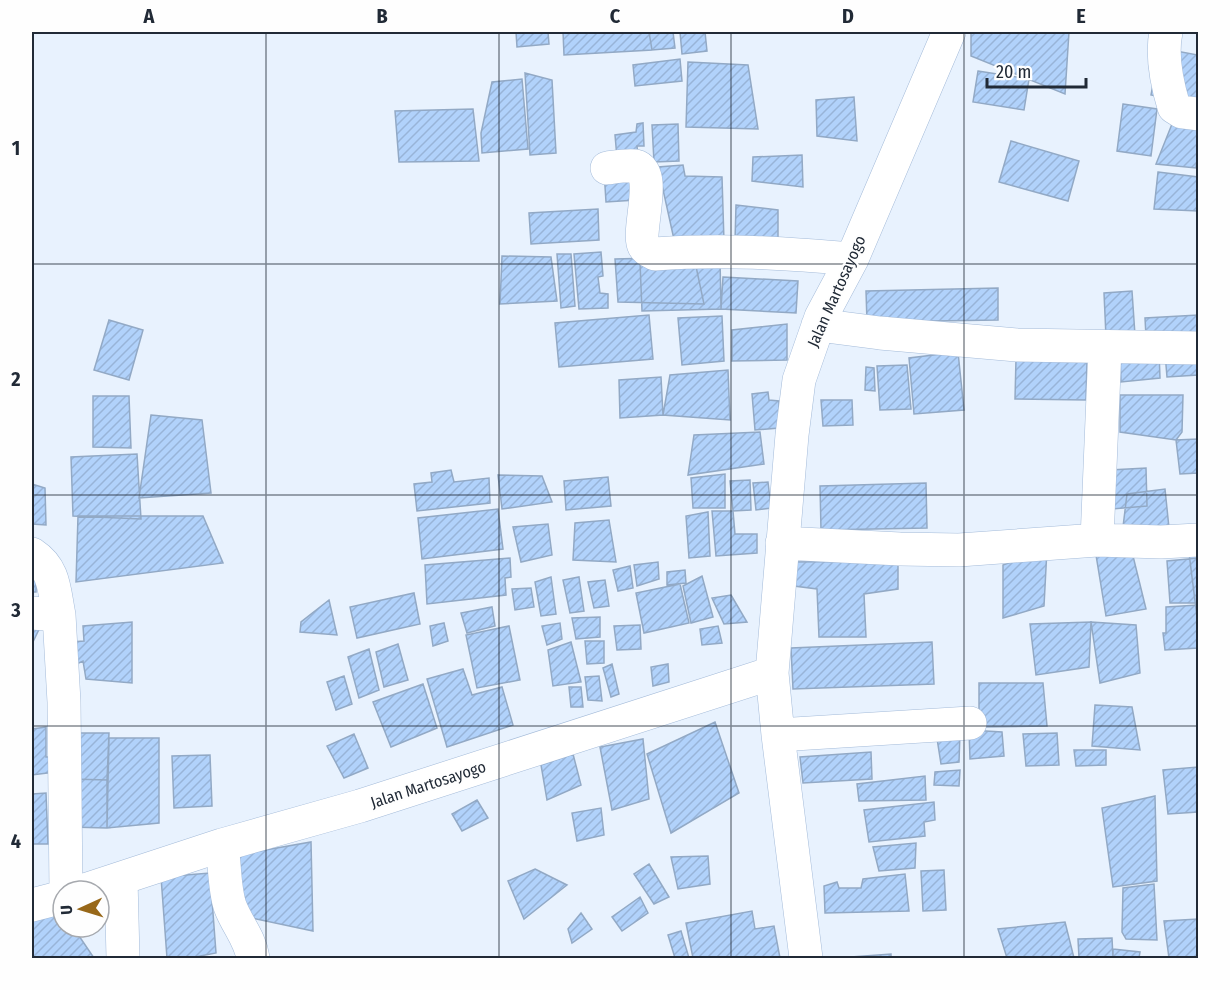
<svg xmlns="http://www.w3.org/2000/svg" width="1230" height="990" font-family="'Fira Sans Condensed',sans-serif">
	<defs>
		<pattern id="building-hatch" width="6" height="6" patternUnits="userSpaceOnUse" patternTransform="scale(1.5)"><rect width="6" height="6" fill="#b1d2fb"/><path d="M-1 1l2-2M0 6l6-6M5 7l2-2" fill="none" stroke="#98b4d8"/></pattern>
	</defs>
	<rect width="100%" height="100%" fill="#e8f2fe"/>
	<path fill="url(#building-hatch)" stroke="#92a9c5" stroke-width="1.5" d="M 516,32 L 548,32 L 549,44 L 517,47 Z
		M 563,32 L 649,32 L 652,50 L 564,55 Z
		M 649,32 L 673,32 L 675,48 L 652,50 Z
		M 680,32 L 705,32 L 707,51 L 682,54 Z
		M 971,32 L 1069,32 L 1065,94 L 971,56 Z
		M 1160,48 L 1198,55 L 1198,104 L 1151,95 Z
		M 680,59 L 682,81 L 635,86 L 633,65 Z
		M 688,62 L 748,65 L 758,129 L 686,127 Z
		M 978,71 L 1029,79 L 1024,110 L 973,102 Z
		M 525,73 L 552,80 L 556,153 L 530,155 Z
		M 522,79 L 528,149 L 482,153 L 481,133 L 492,82 Z
		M 854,97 L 857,141 L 817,136 L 816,100 Z
		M 1123,104 L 1157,109 L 1151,156 L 1117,151 Z
		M 473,109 L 479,161 L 399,162 L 395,111 Z
		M 1174,119 L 1198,122 L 1198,151 L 1196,168 L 1156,164 Z
		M 643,123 L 644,146 L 637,146 L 638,156 L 617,158 L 615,135 L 636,132 L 637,124 Z
		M 678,124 L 679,161 L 654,162 L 652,125 Z
		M 1011,141 L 1079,161 L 1068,201 L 999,182 Z
		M 802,155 L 803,187 L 752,181 L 753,157 Z
		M 683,165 L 685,176 L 722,177 L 724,241 L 675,244 L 658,167 Z
		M 634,170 L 636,200 L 606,202 L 604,171 Z
		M 1158,172 L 1198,177 L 1198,211 L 1154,209 Z
		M 736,205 L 778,210 L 778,240 L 735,241 Z
		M 598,209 L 599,240 L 531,244 L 529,213 Z
		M 601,252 L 603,276 L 598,277 L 600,293 L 608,294 L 608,308 L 579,309 L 574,254 Z
		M 557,254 L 571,254 L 575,306 L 561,308 Z
		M 502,256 L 551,257 L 557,301 L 500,304 Z
		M 694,257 L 704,304 L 618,302 L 615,259 Z
		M 720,259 L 721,309 L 642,311 L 640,262 Z
		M 723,277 L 798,281 L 796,313 L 721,309 Z
		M 998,288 L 998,320 L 867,322 L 866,291 Z
		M 1132,291 L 1135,335 L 1106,337 L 1104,293 Z
		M 649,315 L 653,359 L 559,367 L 555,323 Z
		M 1198,315 L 1198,334 L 1146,337 L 1145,318 Z
		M 722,316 L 724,361 L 682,365 L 678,318 Z
		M 109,320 L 143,330 L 129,380 L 94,370 Z
		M 787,324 L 787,360 L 732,361 L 732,330 Z
		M 1159,351 L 1160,378 L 1121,382 L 1120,356 Z
		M 958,352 L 964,410 L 914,414 L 909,358 Z
		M 1165,353 L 1198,354 L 1198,375 L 1167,377 Z
		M 1016,359 L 1087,361 L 1086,400 L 1015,399 Z
		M 907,365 L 911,409 L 880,410 L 877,366 Z
		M 866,367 L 874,368 L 875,391 L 865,390 Z
		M 728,370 L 730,420 L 663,415 L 670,375 Z
		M 661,377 L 663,415 L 620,418 L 619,380 Z
		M 768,392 L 769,400 L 779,401 L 779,428 L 755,430 L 752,394 Z
		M 1120,395 L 1183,395 L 1182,432 L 1176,440 L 1120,432 Z
		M 93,396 L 129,396 L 131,448 L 93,447 Z
		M 821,400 L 852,400 L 853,425 L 823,426 Z
		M 151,415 L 202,420 L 211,493 L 139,498 Z
		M 760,432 L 764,464 L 688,475 L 694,435 Z
		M 1198,439 L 1198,473 L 1180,474 L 1176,440 Z
		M 137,454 L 141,519 L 73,516 L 71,457 Z
		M 1146,468 L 1147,506 L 1112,509 L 1110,470 Z
		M 451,470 L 454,482 L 489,478 L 490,503 L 417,511 L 414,484 L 432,482 L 431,473 Z
		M 725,474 L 725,508 L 693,508 L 691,478 Z
		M 498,475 L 542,476 L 552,502 L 502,509 Z
		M 608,477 L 611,506 L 566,510 L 564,481 Z
		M 750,480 L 751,510 L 733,511 L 730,481 Z
		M 768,482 L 771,508 L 756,510 L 753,483 Z
		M 926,483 L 927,528 L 821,530 L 820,486 Z
		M 32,484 L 45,488 L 46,525 L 32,524 Z
		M 1165,489 L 1169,528 L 1123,527 L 1127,494 Z
		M 498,509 L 503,549 L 422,559 L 418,518 Z
		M 712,511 L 733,511 L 735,534 L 757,534 L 757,553 L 716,556 Z
		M 708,512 L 710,556 L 689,558 L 686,516 Z
		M 78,516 L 203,516 L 223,563 L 76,582 Z
		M 609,520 L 616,562 L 573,560 L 575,523 Z
		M 548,524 L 552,555 L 521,562 L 513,527 Z
		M 1198,544 L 1198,625 L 1188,545 Z
		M 1047,549 L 1044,606 L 1003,618 L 1003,565 Z
		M 1096,555 L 1133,556 L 1146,609 L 1106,616 Z
		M 510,558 L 511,577 L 505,578 L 506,595 L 427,604 L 425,565 Z
		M 1198,558 L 1198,603 L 1170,603 L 1167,561 Z
		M 898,561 L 898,589 L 864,594 L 866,637 L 819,637 L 817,589 L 794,586 L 790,562 Z
		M 32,562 L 37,562 L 36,592 L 32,592 Z
		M 658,562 L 659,579 L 637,586 L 634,565 Z
		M 630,566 L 633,588 L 618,591 L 613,570 Z
		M 685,570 L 686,583 L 667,585 L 667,572 Z
		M 702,576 L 713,617 L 691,623 L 683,586 Z
		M 551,577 L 556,614 L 541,616 L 535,582 Z
		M 579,577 L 584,611 L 570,613 L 563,580 Z
		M 605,580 L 609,606 L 594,608 L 588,582 Z
		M 680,584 L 689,623 L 644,633 L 636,593 Z
		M 531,588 L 534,607 L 515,610 L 512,589 Z
		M 414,593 L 420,624 L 357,638 L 350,607 Z
		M 731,595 L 747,622 L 724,624 L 712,598 Z
		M 329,600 L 337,635 L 300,632 L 301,622 Z
		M 1198,605 L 1198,648 L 1165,650 L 1163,633 L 1166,633 L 1166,607 Z
		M 492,607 L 495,626 L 467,633 L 461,613 Z
		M 600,617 L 600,637 L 576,639 L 572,618 Z
		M 32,618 L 44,619 L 32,644 Z
		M 132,622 L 132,683 L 86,679 L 83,661 L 72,666 L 71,642 L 84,641 L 83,626 Z
		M 1091,622 L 1089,667 L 1036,675 L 1030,624 Z
		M 1091,622 L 1136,625 L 1140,673 L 1100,683 Z
		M 444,623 L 448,641 L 433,646 L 430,626 Z
		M 560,623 L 562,639 L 547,645 L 542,626 Z
		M 640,625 L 641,649 L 617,650 L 614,626 Z
		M 509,626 L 520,680 L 477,688 L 466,635 Z
		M 718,626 L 722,643 L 702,645 L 700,629 Z
		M 585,641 L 604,641 L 604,663 L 587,664 Z
		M 571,642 L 581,682 L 553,686 L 548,650 Z
		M 932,642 L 934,684 L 793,689 L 791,648 Z
		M 398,644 L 408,680 L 384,687 L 376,652 Z
		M 369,649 L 379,690 L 359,698 L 348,657 Z
		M 612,664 L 619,694 L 611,697 L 603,668 Z
		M 668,664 L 669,682 L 653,686 L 651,667 Z
		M 463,669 L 472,695 L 502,687 L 513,725 L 447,747 L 427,679 Z
		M 344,676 L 352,704 L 336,710 L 327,682 Z
		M 599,676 L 602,701 L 588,700 L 585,677 Z
		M 979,683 L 1043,683 L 1047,726 L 979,727 Z
		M 423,684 L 437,728 L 391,747 L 373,702 Z
		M 569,687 L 581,687 L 583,707 L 571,707 Z
		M 1095,705 L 1132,707 L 1140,750 L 1092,746 Z
		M 715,722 L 739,793 L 671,833 L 647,754 Z
		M 46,727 L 46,757 L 54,757 L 55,772 L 32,775 L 32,729 Z
		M 969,730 L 1002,732 L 1004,756 L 970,759 Z
		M 936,732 L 960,732 L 959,762 L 941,764 Z
		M 72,733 L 109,733 L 107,780 L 71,779 Z
		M 1057,733 L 1059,765 L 1026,766 L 1023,734 Z
		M 354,734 L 368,768 L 344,778 L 327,746 Z
		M 109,738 L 159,738 L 159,823 L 107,828 Z
		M 643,739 L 649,799 L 612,810 L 600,747 Z
		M 1074,750 L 1106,750 L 1106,765 L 1076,766 Z
		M 871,752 L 872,779 L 803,783 L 800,757 Z
		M 573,754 L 581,785 L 547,800 L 541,765 Z
		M 210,755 L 212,806 L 174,808 L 172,756 Z
		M 1198,767 L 1198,812 L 1168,814 L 1163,770 Z
		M 960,770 L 959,786 L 934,785 L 935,772 Z
		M 925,776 L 926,800 L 859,801 L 857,784 Z
		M 71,779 L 107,780 L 107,828 L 70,827 Z
		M 32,786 L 32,794 L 46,793 L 48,844 L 32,844 Z
		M 1155,796 L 1157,881 L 1113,887 L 1102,808 Z
		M 477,800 L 488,818 L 462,831 L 452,814 Z
		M 934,802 L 935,820 L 924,822 L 925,836 L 869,842 L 864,810 Z
		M 601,808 L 604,835 L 577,841 L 572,813 Z
		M 311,842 L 313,931 L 238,915 L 232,856 Z
		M 916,843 L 915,868 L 879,871 L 873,847 Z
		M 708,856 L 710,884 L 678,889 L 671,857 Z
		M 649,864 L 669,897 L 654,904 L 634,874 Z
		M 535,869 L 567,885 L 524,919 L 508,881 Z
		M 944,870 L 946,910 L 923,911 L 921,871 Z
		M 210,873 L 216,953 L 190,958 L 167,958 L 161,877 Z
		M 905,874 L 909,911 L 825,913 L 824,886 L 837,882 L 839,888 L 861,888 L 863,879 Z
		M 1154,884 L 1157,940 L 1126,939 L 1122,932 L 1123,888 Z
		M 640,897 L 648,913 L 622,931 L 612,917 Z
		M 752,911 L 755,929 L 774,926 L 780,958 L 693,958 L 686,923 Z
		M 63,912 L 63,927 L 73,927 L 94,958 L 32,958 L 32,915 Z
		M 581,913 L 592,929 L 572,943 L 568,929 Z
		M 1198,919 L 1198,958 L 1169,958 L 1164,921 Z
		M 1065,922 L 1074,958 L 1007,958 L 998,929 Z
		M 681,931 L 689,958 L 675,958 L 668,935 Z
		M 1112,938 L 1113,958 L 1079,958 L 1078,939 Z
		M 1113,949 L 1140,952 L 1139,958 L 1113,958 Z
		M 891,954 L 891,958 L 837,958 Z"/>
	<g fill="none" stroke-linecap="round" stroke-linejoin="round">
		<g stroke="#a4bbd9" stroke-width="34">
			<path id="street" d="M 1166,32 C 1161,56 1167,84 1174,107 L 1182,112 L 1198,114
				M 607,168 C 615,167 626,165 635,166 C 659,171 636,231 644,246 C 646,250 651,252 655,254 C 721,249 785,253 852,259
				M 818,325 L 880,333 L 1017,345 L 1198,348
				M 1097,540 L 1105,347
				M 782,543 L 900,549 L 959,550 L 1097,540 L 1161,542 L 1198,540
				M 32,554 C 55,569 54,590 59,615
				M 32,613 L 59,615 L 64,702 L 66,891
				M 772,673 L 778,735 L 806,958
				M 778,735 L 970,723
				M 222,845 C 225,864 224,888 230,906 C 237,925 250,938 253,958
				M 121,879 L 123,958
				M 82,891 L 222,845 L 360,806 L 772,673 L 792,435 L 799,380 L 821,317 L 852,259 L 949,32
				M 32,905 L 63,897"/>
		</g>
		<use href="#street" stroke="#fff" stroke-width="33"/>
	</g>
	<path fill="none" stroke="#212a36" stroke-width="1.5" stroke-opacity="0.55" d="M 266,32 L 266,958M 499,32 L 499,958M 731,32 L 731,958M 964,32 L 964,958M 32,264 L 1198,264M 32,495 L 1198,495M 32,726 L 1198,726"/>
	<g text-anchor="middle" stroke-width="4.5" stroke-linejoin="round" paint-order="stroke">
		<g font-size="16" fill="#212a36" stroke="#fefefe">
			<text transform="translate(836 291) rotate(-66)" y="6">Jalan Martosayogo</text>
			<text transform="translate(428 784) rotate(-18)" y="6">Jalan Martosayogo</text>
		</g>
	</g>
	<rect width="1230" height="990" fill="none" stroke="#fefefe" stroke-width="66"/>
	<g transform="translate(81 909) rotate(266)"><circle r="28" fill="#fefefe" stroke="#a6a9ae" stroke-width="1.5"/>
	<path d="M0-4.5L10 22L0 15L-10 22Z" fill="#986819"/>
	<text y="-9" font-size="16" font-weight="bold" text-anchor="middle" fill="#212a36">U</text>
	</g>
	<path d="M987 78v9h99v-9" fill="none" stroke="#212a36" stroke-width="3"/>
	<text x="996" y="78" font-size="18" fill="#212a36" stroke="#fefefe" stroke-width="4.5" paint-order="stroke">20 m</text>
	<rect x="33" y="33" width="1164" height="924" fill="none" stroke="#212a36" stroke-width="2"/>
	<g font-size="20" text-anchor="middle" font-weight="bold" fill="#212a36">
		<text x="149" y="23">A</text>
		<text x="382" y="23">B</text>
		<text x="615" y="23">C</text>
		<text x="848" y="23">D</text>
		<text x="1081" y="23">E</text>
		<text x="16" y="155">1</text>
		<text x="16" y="386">2</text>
		<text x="16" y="617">3</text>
		<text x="16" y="848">4</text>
	</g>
</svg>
